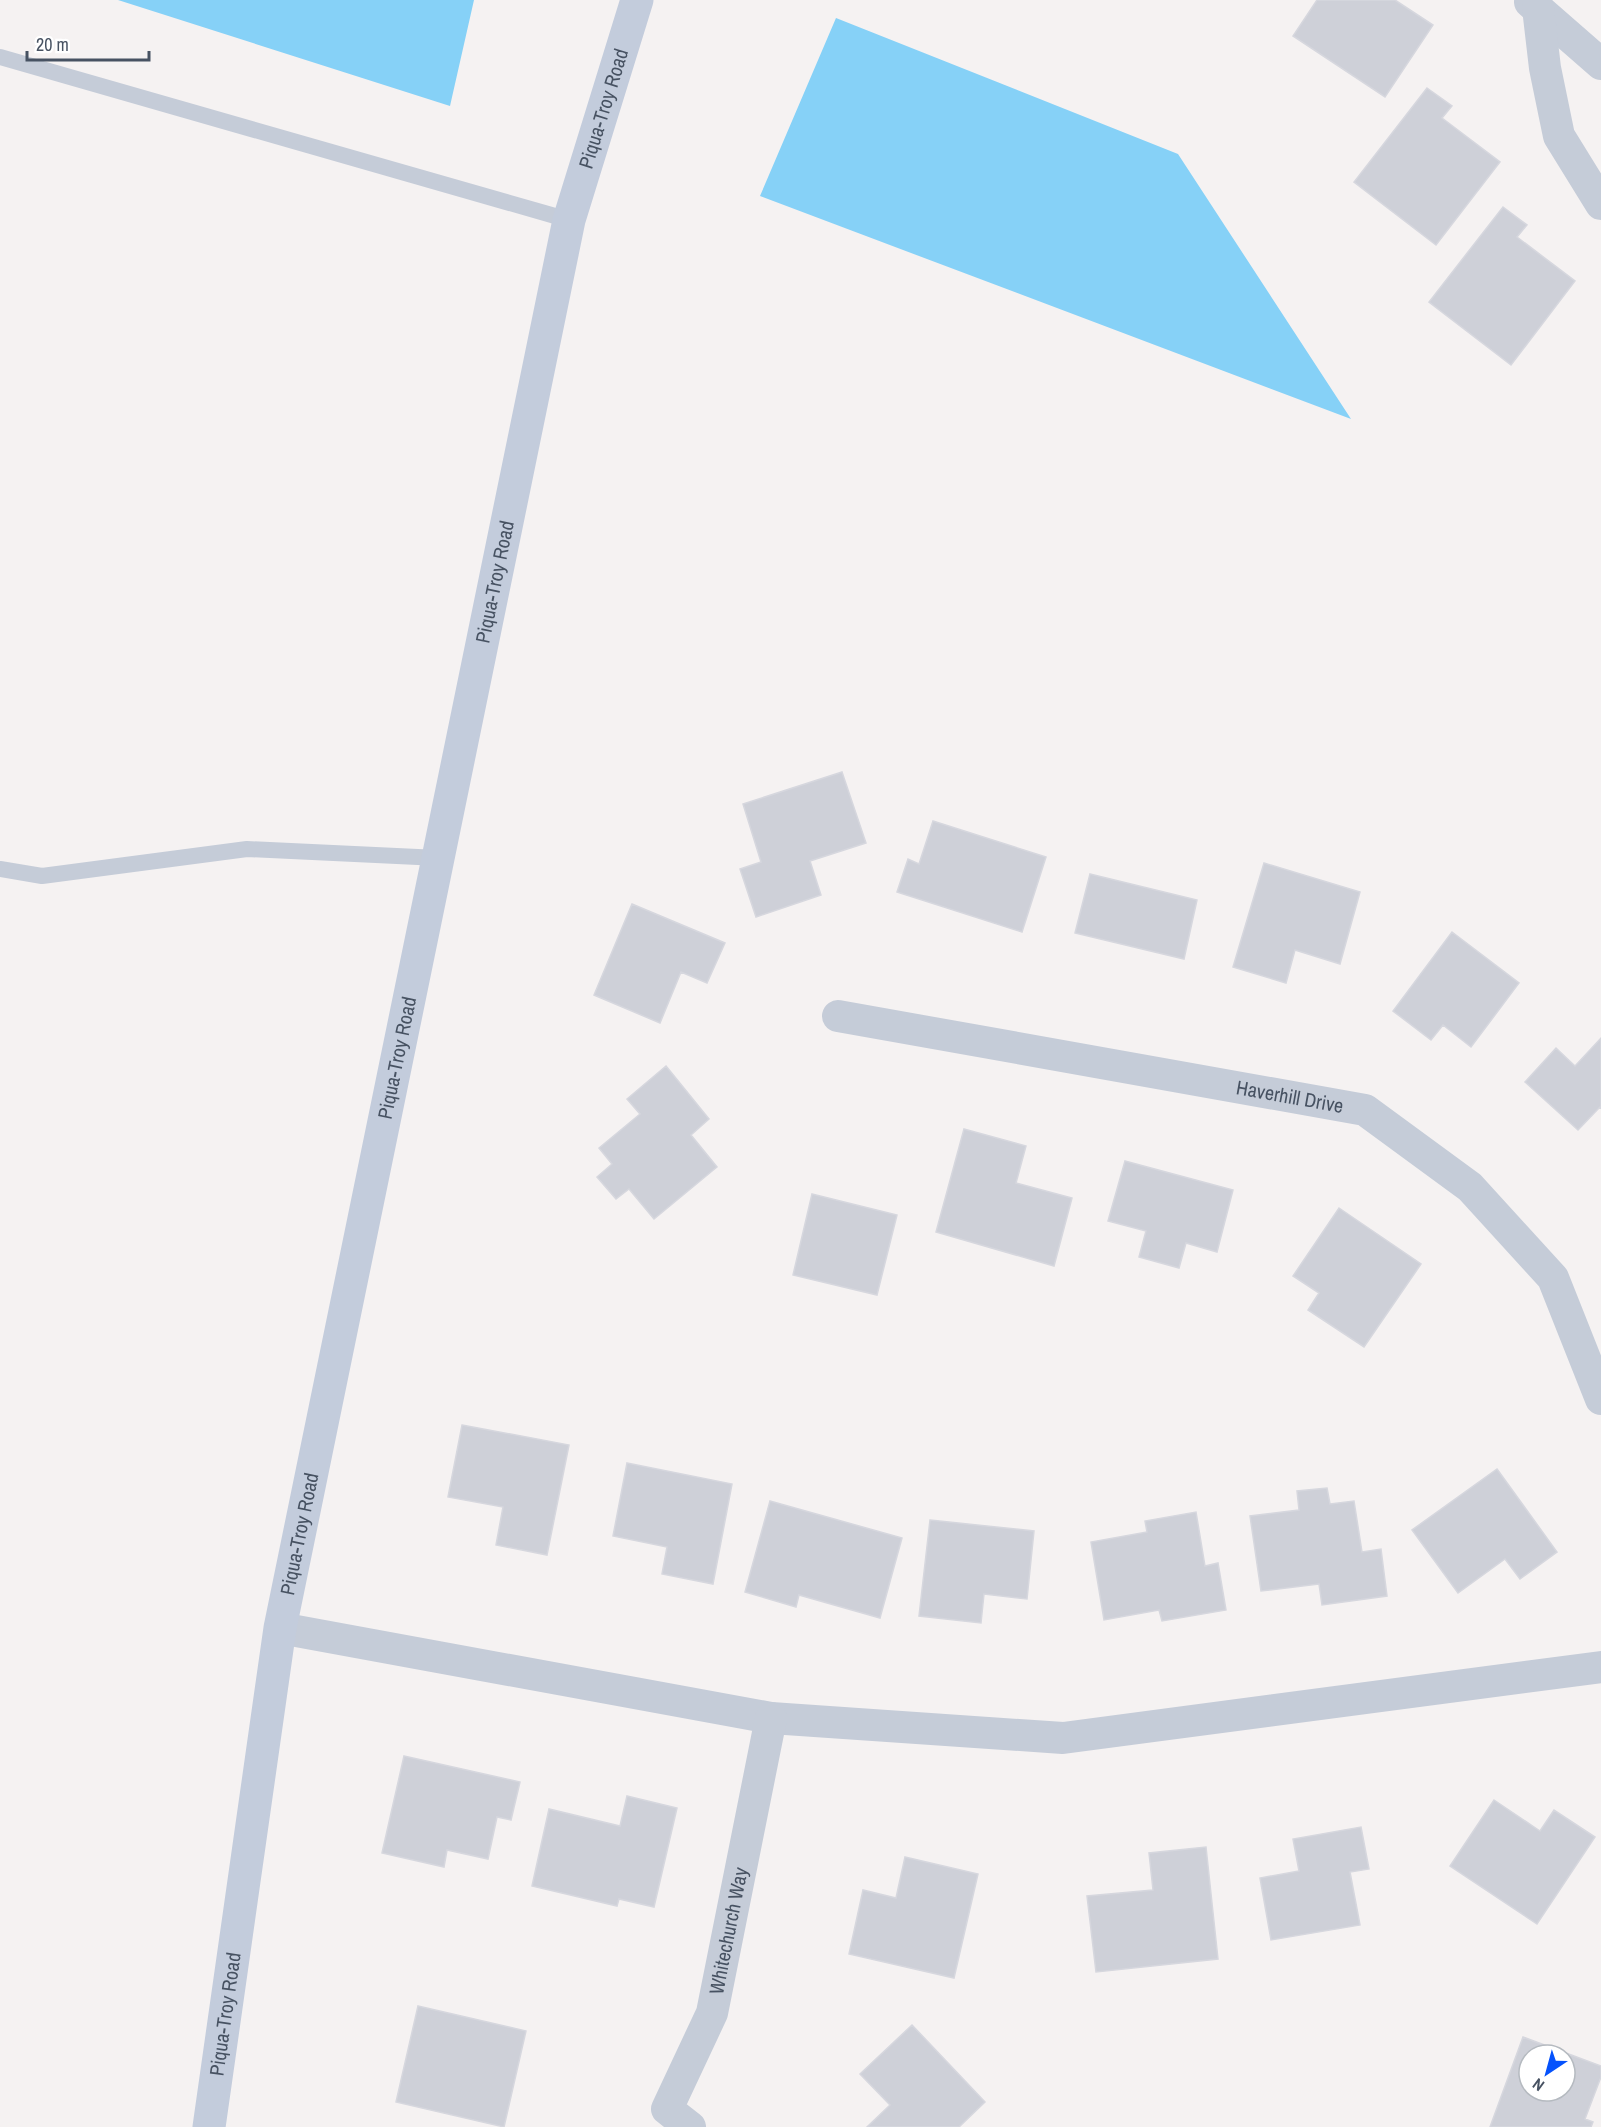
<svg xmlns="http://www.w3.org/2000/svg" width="1601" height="2127" font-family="'Archivo Narrow',sans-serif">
	<rect width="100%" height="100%" fill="#f5f2f2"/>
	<path fill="#86d1f7" d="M 118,0 L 474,0 L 450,106 Z
		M 836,18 L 1178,154 L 1351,419 L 760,196 Z"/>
	<path fill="#ced0d8" stroke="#d6d7de" stroke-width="1.5" fill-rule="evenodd" d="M 1317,0 L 1395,0 L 1433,25 L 1385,97 L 1293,36 Z
		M 1427,88 L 1452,106 L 1442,118 L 1500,162 L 1436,245 L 1354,182 Z
		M 1503,207 L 1527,225 L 1517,237 L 1575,281 L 1511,365 L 1429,302 Z
		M 842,772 L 866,843 L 810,861 L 821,895 L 756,917 L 740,869 L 761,862 L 743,804 Z
		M 933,821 L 1046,857 L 1022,932 L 897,892 L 908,859 L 919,864 Z
		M 1264,863 L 1360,892 L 1340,964 L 1295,950 L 1286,983 L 1233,967 Z
		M 1090,874 L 1197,900 L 1184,959 L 1075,933 Z
		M 632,904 L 725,943 L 707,983 L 681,972 L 660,1023 L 594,995 Z
		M 1452,932 L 1519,983 L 1471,1047 L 1443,1025 L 1431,1040 L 1393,1011 Z
		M 1601,1038 L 1601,1108 L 1600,1107 L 1578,1130 L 1525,1082 L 1556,1048 L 1575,1066 Z
		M 666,1066 L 709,1119 L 691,1135 L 717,1167 L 654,1219 L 629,1189 L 616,1199 L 597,1177 L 612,1164 L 599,1148 L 640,1114 L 627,1099 Z
		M 964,1129 L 1026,1146 L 1016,1183 L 1072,1198 L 1054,1266 L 936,1232 Z
		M 1125,1161 L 1233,1190 L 1217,1252 L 1186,1243 L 1179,1268 L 1139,1257 L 1146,1231 L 1108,1221 Z
		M 812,1194 L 897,1215 L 877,1295 L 793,1275 Z
		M 1339,1208 L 1421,1264 L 1364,1347 L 1308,1310 L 1319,1293 L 1293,1276 Z
		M 462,1425 L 569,1445 L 547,1555 L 496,1545 L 503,1507 L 448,1497 Z
		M 627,1463 L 732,1484 L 713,1584 L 662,1574 L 667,1547 L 613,1536 Z
		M 1497,1469 L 1557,1552 L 1520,1579 L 1505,1559 L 1458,1593 L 1412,1530 Z
		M 1327,1488 L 1330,1504 L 1354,1501 L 1362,1552 L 1381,1549 L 1387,1596 L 1322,1605 L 1319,1584 L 1261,1591 L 1250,1516 L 1299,1510 L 1297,1491 Z
		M 770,1501 L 902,1538 L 880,1618 L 799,1595 L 796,1607 L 745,1592 Z
		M 1196,1512 L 1205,1566 L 1218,1563 L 1226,1610 L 1162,1621 L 1159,1610 L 1104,1620 L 1091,1542 L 1147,1532 L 1145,1521 Z
		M 930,1520 L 1034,1531 L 1027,1599 L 984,1594 L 981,1623 L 919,1616 Z
		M 404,1756 L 520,1782 L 511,1820 L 497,1817 L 488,1859 L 447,1850 L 444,1867 L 382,1853 Z
		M 627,1796 L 677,1808 L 654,1907 L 619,1899 L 617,1906 L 532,1886 L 549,1809 L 620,1826 Z
		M 1494,1800 L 1540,1831 L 1554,1810 L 1595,1837 L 1537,1924 L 1450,1866 Z
		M 1361,1827 L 1369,1869 L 1350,1872 L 1360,1925 L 1271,1940 L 1260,1878 L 1299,1871 L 1293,1839 Z
		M 1206,1847 L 1218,1959 L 1096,1972 L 1087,1896 L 1153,1890 L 1149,1853 Z
		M 905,1857 L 978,1874 L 954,1978 L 849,1954 L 863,1890 L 896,1898 Z
		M 418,2006 L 526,2031 L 504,2127 L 396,2102 Z
		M 912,2025 L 985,2102 L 959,2127 L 867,2127 L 890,2105 L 860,2074 Z
		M 1523,2037 L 1601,2066 L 1601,2077 L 1585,2119 L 1593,2122 L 1591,2127 L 1490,2127 ZM 1529,2055 L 1565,2055 L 1565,2091 L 1529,2091 Z"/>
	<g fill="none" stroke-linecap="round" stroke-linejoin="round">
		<path stroke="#c5ccd8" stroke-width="16" d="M 0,57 L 569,220
			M 0,869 L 42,876 L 247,849 L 439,858"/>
		<g stroke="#c5ccd8" stroke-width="32">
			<path d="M 1530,2 L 1601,64"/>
			<path d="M 1538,8 L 1545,68 L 1559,136 L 1601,204"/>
			<path id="s1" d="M 838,1016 L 1365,1110 L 1470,1187 L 1553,1278 L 1601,1399"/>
			<path d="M 280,1628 L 771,1718 L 1063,1738 L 1601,1667"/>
			<path id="s2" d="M 690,2127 L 667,2109 L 712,2013 L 771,1718"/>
		</g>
		<path stroke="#c3ccdc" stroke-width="33" id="s3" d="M 209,2127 L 280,1628 L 569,220 L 637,0"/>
	</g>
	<g text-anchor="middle" stroke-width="6" stroke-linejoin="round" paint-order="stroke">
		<g font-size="20" fill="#475262" stroke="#fff">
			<text dy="7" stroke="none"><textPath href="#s3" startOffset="2058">Piqua-Troy Road</textPath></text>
			<text dy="7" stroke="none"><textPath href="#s3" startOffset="1572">Piqua-Troy Road</textPath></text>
			<text dy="7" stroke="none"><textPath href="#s3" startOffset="1086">Piqua-Troy Road</textPath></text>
			<text dy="7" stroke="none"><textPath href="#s1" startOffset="459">Haverhill Drive</textPath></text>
			<text dy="7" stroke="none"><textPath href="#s3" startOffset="600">Piqua-Troy Road</textPath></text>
			<text dy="7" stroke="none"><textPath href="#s2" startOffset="219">Whitechurch Way</textPath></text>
			<text dy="7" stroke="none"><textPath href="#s3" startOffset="114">Piqua-Troy Road</textPath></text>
		</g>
	</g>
	<g transform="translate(1547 2073) rotate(216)"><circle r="28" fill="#ffffff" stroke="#b5bac0" stroke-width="1.5"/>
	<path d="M0-4.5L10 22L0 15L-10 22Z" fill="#0552fc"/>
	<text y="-9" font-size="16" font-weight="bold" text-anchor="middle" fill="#475262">N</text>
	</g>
	<path d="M27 51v9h122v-9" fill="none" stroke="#475262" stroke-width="3"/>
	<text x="36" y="51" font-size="18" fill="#475262" stroke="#ffffff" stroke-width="4.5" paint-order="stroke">20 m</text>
</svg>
